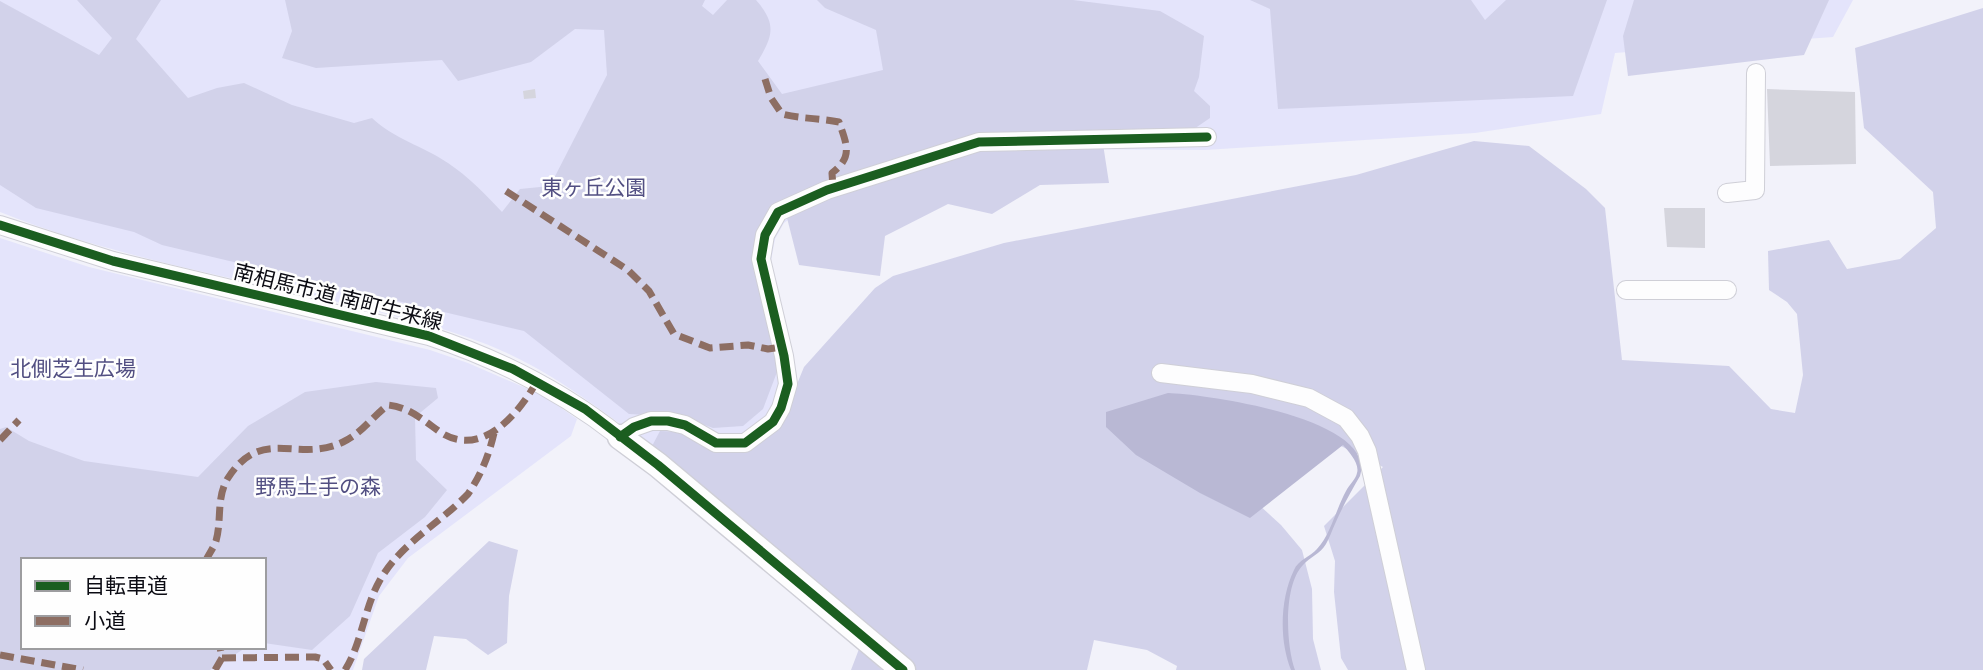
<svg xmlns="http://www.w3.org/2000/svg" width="1983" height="670" font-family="'Titillium Web','Noto Sans JP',sans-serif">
	<rect width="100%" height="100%" fill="#f2f2fa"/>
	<path fill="#e4e4fb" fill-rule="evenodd" d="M 0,0 L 1853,0 L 1833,37 L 1615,53 L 1601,114 L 1475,133 L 1205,150 L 1054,149 L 806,207 L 784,223 L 775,239 L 771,261 L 779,305 L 779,432 L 671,462 C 618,423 567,381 507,353 C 457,330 403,318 350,305 C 233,277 112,257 0,212 Z
		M 0,238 L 89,267 L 430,350 L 468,363 L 544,396 L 577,419 L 571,436 L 408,558 L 379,596 L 353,670 L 0,670 ZM 23,560 L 264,560 L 264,647 L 23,647 Z"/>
	<path fill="#d2d2ea" d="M 77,0 L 161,0 L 136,39 L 188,98 L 217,88 L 244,83 L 292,105 L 354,123 L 372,118 C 394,139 423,146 448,163 C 469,177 485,194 502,212 L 520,189 L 550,186 L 607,75 L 604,30 L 575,29 L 531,62 L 458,81 L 442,60 L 316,68 L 282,58 L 292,31 L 285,0 L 705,0 L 702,6 L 713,15 L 727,0 L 756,0 C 777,24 773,36 758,61 L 782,94 L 883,70 L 876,30 L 825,8 L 817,0 L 1073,0 L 1160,11 L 1204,36 L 1199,77 L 1194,91 L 1210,106 L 1210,118 L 1191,131 L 1101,131 L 1109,183 L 1040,185 L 992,214 L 948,204 L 885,236 L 880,276 L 799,265 L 786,214 L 774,205 L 762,223 L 766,253 L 761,268 L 753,268 L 766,309 L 788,343 L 763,409 L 743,426 L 713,428 L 683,417 L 629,414 L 524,331 L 162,245 L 134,232 L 36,208 L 0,185 L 0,1 L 99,55 L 112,38 Z
		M 1250,0 L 1471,0 L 1485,20 L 1506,0 L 1607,0 L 1573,96 L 1278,109 L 1270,9 Z
		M 1634,0 L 1829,0 L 1804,55 L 1628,76 L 1623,36 Z
		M 1983,8 L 1983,670 L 1348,670 L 1341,658 L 1334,592 L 1335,561 L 1324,526 L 1383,467 L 1323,437 L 1246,493 L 1281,525 L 1302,550 L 1312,589 L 1313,639 L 1321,670 L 1176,670 L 1177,666 L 1147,650 L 1094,640 L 1087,670 L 912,670 L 651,448 L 660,431 L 742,434 L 786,411 L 804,367 L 875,288 L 893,276 L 1004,243 L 1356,175 L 1474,141 L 1529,146 L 1586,189 L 1605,208 L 1622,360 L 1729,366 L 1771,409 L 1795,413 L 1803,375 L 1797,314 L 1787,302 L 1769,290 L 1768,251 L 1829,240 L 1847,269 L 1900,259 L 1936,228 L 1933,192 L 1864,128 L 1855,48 Z
		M 376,382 L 436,388 L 438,398 L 415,417 L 416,460 L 447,490 L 425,517 L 378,553 L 350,616 L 312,650 L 264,643 L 264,560 L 23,560 L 23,647 L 247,647 L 210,670 L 0,670 L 0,429 L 6,427 L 29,441 L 84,461 L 198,477 L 248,426 L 305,392 Z
		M 489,541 L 518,550 L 509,596 L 507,643 L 488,655 L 466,639 L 434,636 L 426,670 L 362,670 L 364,659 Z
		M 859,649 L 882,670 L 851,670 Z"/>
	<path fill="#b9b8d4" d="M 1168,393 C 1204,394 1378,418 1360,476 C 1351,491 1342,508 1335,524 C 1332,530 1330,537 1326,544 C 1320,554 1310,557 1303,565 C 1283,585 1286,646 1295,670 L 1291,670 C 1279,640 1280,599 1294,570 C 1298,560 1310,557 1317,549 C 1331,534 1336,509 1346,491 C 1349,485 1356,479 1357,473 C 1360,463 1348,451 1343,445 L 1250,518 L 1200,493 L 1136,455 L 1106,427 L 1106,412 Z"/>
	<path fill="#d5d5dd" d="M 535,89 L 536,98 L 524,99 L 523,91 Z
		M 1767,89 L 1855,92 L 1856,164 L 1770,166 Z
		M 1664,208 L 1705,208 L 1705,248 L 1667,247 Z"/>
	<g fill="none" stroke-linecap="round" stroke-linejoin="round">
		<g stroke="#cfcfd7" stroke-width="20">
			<path id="street" d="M 1727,193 L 1755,190 L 1756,73
				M 0,225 L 113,261 L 429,336 C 499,359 562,391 620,437 L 634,427 L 651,421 L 668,421 L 685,425 L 716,443 L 745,443 L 773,422 L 781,408 L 788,384 L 784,356 L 761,259 L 765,235 L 778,212 L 827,190 L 979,142 L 1207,137
				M 1626,290 L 1727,290
				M 1161,373 L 1252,384 L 1309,398 L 1346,418 L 1360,436 L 1367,451 L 1416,670"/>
		</g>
		<g stroke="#cfcfd7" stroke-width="27">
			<path id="secondary" d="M 620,437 L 658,465 L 903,670"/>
		</g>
		<use href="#street" stroke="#fdfdfe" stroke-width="18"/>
		<use href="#secondary" stroke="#fdfdfe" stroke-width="24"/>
		<path stroke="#8d6e63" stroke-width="7" stroke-dasharray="14 7" stroke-linecap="butt" d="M 765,79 L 771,98 L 782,114 C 801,119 820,118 839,122 C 847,145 853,157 832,173 L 833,188
			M 506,191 L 628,270 L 649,291 L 674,334 L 710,348 L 748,345 L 768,349 L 782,347
			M 0,440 L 19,420
			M 206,560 C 209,554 214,547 216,541 C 222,520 216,497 228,478 C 262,425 297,464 343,442 C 362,433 372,417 388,405 C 409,407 423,420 440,432 C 481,459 519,414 537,381
			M 0,655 L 83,670
			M 222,658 L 315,657 L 323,659 L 331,670
			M 215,670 L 222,658 L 220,647
			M 345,670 C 362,643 364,608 380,580 C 401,543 439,524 468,494 C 481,475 489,455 494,433"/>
		<g stroke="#fefefe" stroke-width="13">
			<path id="cycleway" d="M 0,225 L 113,261 L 429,336 L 513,369 L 585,409 L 658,465 L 903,670
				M 620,437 L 634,427 L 651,421 L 668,421 L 685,425 L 716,443 L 745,443 L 773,422 L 781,408 L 788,384 L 784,356 L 761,259 L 765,235 L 778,212 L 827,190 L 979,142 L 1207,137"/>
		</g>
		<use href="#cycleway" stroke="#1b5e20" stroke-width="9"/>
	</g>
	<g text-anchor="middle" stroke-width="5" stroke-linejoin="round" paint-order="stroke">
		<g font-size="21" fill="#524f82" stroke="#fefefe">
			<text x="594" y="195">東ヶ丘公園</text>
			<text x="73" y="376">北側芝生広場</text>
			<text x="318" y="494">野馬土手の森</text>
		</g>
		<g font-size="21" fill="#0b0b13" stroke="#fefefe">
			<text transform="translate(338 297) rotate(14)" y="7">南相馬市道 南町牛来線</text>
		</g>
	</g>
	<rect x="21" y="558" width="245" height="91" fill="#fefefe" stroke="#9d9da0" stroke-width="2"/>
	<rect x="35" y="581" width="35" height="10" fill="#1b5e20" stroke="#9d9da0" stroke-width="2"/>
	<text x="84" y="593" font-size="21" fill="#0b0b13">自転車道</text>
	<rect x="35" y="616" width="35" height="10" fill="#8d6e63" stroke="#9d9da0" stroke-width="2"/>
	<text x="84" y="628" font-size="21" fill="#0b0b13">小道</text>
</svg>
